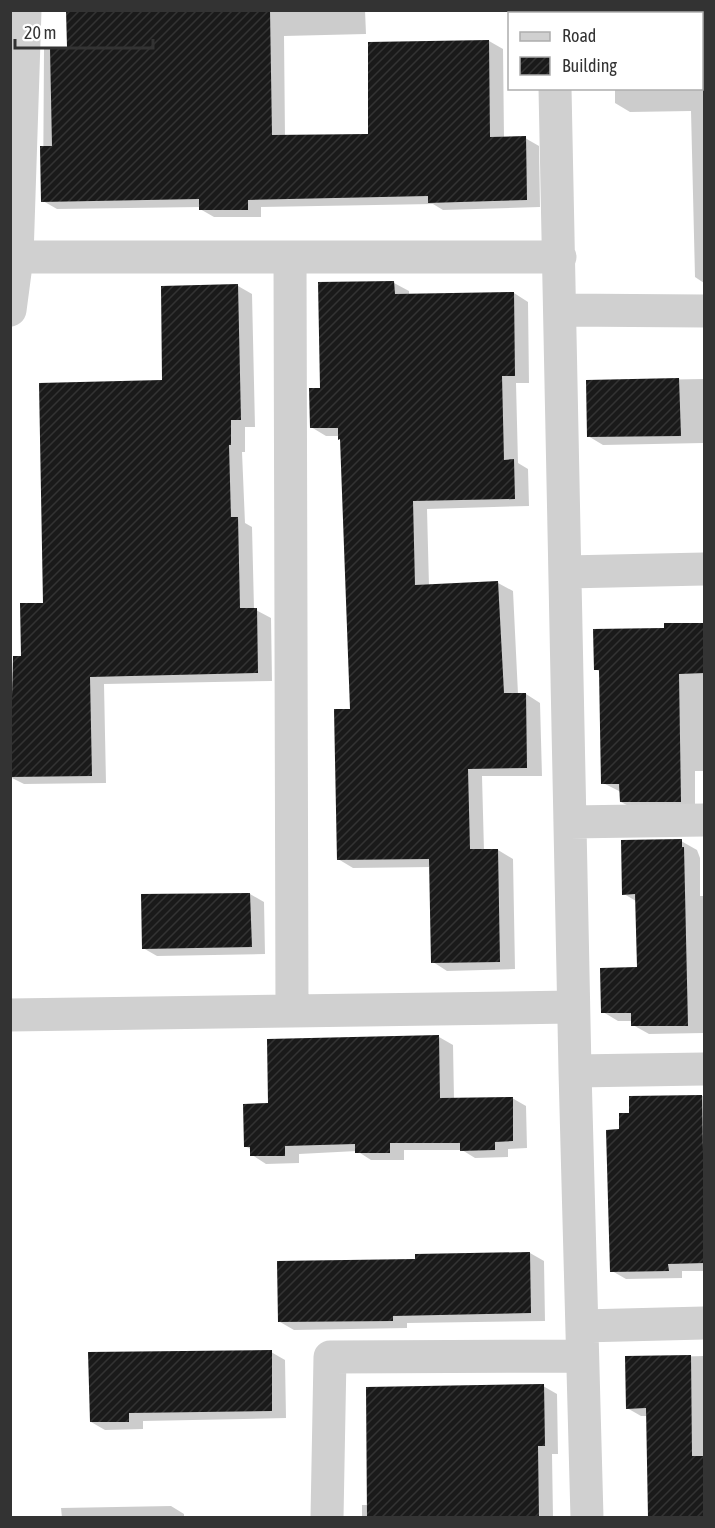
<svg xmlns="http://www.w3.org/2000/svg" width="715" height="1528" font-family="'Asap Condensed',sans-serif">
	<defs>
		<pattern id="building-hatch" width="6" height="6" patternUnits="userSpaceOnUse" patternTransform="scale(1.5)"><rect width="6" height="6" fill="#1a1a1a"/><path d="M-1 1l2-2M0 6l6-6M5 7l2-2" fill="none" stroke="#333"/></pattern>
	</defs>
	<rect width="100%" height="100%" fill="#fff"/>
	<path fill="#0003" d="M 67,10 L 365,10 L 366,34 L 284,36 L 285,137 L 369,135 L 489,41 L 503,49 L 504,138 L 525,138 L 539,146 L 540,207 L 443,210 L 433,204 L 261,207 L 261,217 L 214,217 L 200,209 L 200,207 L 57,209 L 43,201 L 44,49 L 68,49 Z
		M 601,10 L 696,10 L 696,14 L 601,14 Z
		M 702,34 L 704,34 L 704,283 L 695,277 L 691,111 L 630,112 L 615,103 L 615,88 L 702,88 Z
		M 394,283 L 409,291 L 409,295 L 514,293 L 528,302 L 529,383 L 516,383 L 518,463 L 528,469 L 529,506 L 427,509 L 429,586 L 498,583 L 513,591 L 518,694 L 526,694 L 540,703 L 542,776 L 482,776 L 484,851 L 498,850 L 513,859 L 515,969 L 447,971 L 433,962 L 431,867 L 353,868 L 338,859 L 351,711 L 342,440 L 339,436 L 326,436 L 311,427 L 321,389 Z
		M 238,286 L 252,294 L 255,427 L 245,427 L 245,452 L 242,452 L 245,523 L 252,527 L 254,609 L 271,618 L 272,681 L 104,684 L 106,783 L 24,784 L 10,777 L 10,716 L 15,716 L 22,657 L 45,604 L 163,381 Z
		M 704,379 L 704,443 L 603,445 L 588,436 L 587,381 Z
		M 704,624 L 704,771 L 695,771 L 695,809 L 636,810 L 621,802 L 621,792 L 603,783 L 601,672 L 595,669 L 665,629 Z
		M 681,841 L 697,850 L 700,858 L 700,896 L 704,896 L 704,1033 L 649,1034 L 633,1025 L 633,1021 L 618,1021 L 603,1012 L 638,969 L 636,901 L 624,894 Z
		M 250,894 L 264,902 L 265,954 L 157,956 L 143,948 L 142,896 Z
		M 439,1037 L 453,1045 L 454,1099 L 512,1098 L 526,1106 L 527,1148 L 508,1149 L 508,1157 L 475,1158 L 462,1150 L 404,1150 L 404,1160 L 371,1160 L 357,1151 L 299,1154 L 299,1163 L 266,1164 L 252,1155 L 252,1150 L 245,1146 L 270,1105 L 269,1041 Z
		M 704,1096 L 704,1271 L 682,1271 L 682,1278 L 626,1279 L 612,1271 L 620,1131 L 630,1114 L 630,1097 Z
		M 530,1253 L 544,1261 L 545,1321 L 407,1323 L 407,1328 L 294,1330 L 280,1322 L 417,1261 Z
		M 271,1352 L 285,1360 L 286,1418 L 143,1421 L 143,1429 L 105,1430 L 91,1422 Z
		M 704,1356 L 704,1518 L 648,1416 L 641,1416 L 627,1408 L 627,1358 Z
		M 543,1386 L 557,1394 L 558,1454 L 552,1454 L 553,1518 L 362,1518 L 362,1505 L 369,1505 Z
		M 171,1506 L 184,1514 L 184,1518 L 62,1518 L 61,1508 Z"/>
	<path fill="url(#building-hatch)" d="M 66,10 L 270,10 L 272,135 L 368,134 L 368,42 L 489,40 L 490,137 L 526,136 L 527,200 L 428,203 L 428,196 L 248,200 L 248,210 L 199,210 L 199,199 L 41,202 L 40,146 L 52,146 L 50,48 L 67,47 Z
		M 394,281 L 395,294 L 514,292 L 515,376 L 502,376 L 504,460 L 514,459 L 515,499 L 413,501 L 415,585 L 498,581 L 504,693 L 526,693 L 527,768 L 468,769 L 470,849 L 498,849 L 500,962 L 431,963 L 429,859 L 337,860 L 334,709 L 350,709 L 340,439 L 338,440 L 338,428 L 310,428 L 309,388 L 320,388 L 318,282 Z
		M 238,284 L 241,420 L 231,420 L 231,445 L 229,445 L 231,517 L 238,517 L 240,608 L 257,608 L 258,673 L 90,677 L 92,776 L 10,777 L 13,656 L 21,656 L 20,603 L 43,603 L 39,383 L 162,380 L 161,286 Z
		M 679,378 L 681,436 L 587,437 L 586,380 Z
		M 664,623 L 705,623 L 705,673 L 679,674 L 681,802 L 620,802 L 619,784 L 601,784 L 599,670 L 594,670 L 593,629 L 664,628 Z
		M 682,839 L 682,847 L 684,847 L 688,1026 L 631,1026 L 631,1013 L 601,1013 L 600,968 L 637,967 L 635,894 L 622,895 L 621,840 Z
		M 250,893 L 252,947 L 142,949 L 141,894 Z
		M 439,1035 L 440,1098 L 513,1097 L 513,1141 L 495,1142 L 495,1150 L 460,1151 L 460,1143 L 390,1143 L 390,1153 L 355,1153 L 355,1144 L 285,1146 L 285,1156 L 250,1156 L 250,1147 L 244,1147 L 243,1104 L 268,1103 L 267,1039 Z
		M 702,1095 L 705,1263 L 668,1264 L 669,1271 L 610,1272 L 606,1130 L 619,1129 L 619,1113 L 629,1113 L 629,1096 Z
		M 530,1252 L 531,1313 L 393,1316 L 393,1321 L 278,1322 L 277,1261 L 415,1259 L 415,1254 Z
		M 272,1350 L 272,1411 L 129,1413 L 129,1422 L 90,1422 L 88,1352 Z
		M 691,1355 L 692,1456 L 705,1456 L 705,1518 L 648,1518 L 646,1408 L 626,1409 L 625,1356 Z
		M 544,1384 L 545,1446 L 538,1446 L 539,1518 L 367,1518 L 366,1387 Z"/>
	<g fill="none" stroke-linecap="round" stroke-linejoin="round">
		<path stroke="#d0d0d0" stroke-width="33" d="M 553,10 L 553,14
			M 555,88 L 575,1071 L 587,1518
			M 17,257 L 25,10
			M 290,257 L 292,1011
			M 10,310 L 17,257 L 560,257
			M 561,310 L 704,311
			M 566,572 L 704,569
			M 570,822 L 704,820
			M 10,1015 L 573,1007
			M 575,1071 L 704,1069
			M 582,1326 L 704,1323
			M 327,1518 L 330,1357 L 582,1356"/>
	</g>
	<rect width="715" height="1528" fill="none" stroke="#333333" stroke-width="24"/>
	<rect x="508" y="12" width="195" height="78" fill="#ffffff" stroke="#adadad" stroke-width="1.5"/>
	<rect x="520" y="32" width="30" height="9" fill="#d0d0d0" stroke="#adadad" stroke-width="1.5"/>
	<text x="562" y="42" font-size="18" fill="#333333">Road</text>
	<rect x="520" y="57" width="30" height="18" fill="url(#building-hatch)" stroke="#adadad" stroke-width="1.5"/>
	<text x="562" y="72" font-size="18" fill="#333333">Building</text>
	<path d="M15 39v9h138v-9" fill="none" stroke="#333333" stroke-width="3"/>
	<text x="24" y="39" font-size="18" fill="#333333" stroke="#ffffff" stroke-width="4.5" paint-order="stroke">20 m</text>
</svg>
